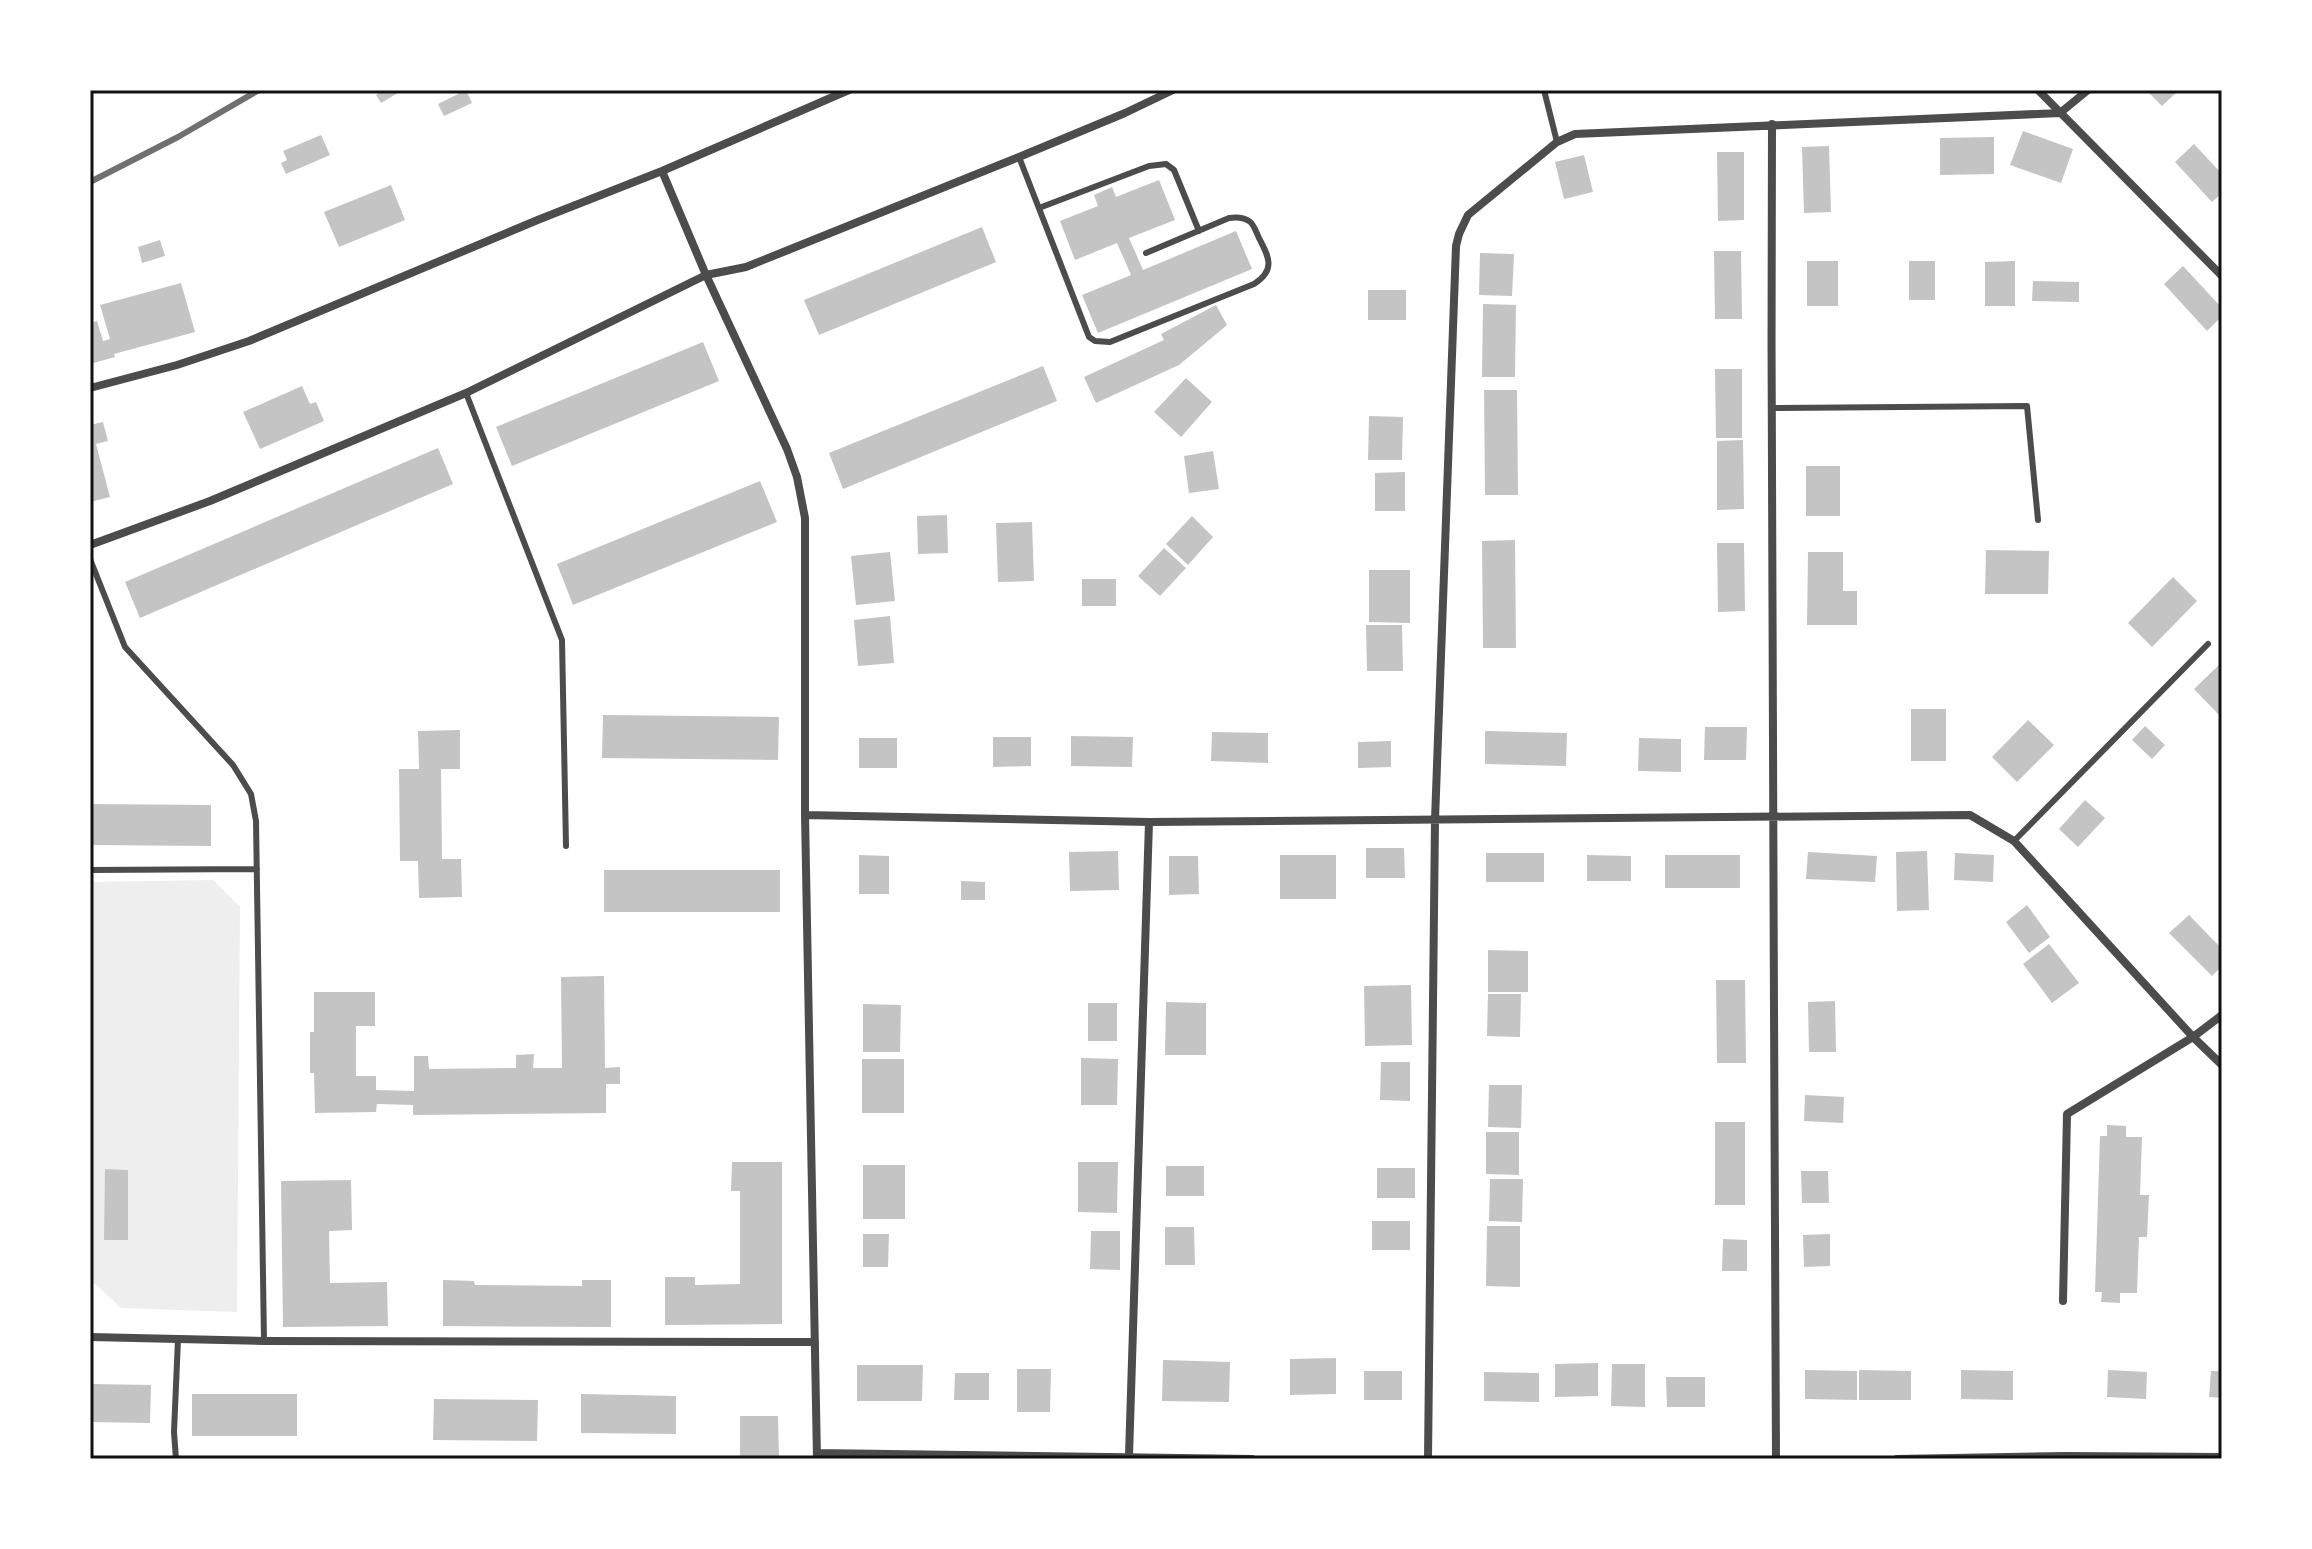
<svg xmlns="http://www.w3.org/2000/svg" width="2312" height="1549" font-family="Montserrat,sans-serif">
	<rect width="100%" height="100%" fill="#fff"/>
	<path fill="#eee" d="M 213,880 L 240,907 L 237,1312 L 121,1308 L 90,1279 L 90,882 Z"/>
	<path fill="#c4c4c4" d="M 383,90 L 403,90 L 381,103 L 376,95 Z
		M 466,90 L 472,103 L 444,116 L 438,104 Z
		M 2146,90 L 2179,90 L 2162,106 Z
		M 2023,131 L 2073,149 L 2061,183 L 2010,165 Z
		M 321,135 L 330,155 L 286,174 L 281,163 L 287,160 L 283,151 Z
		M 1994,137 L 1994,174 L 1940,175 L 1940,138 Z
		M 2194,144 L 2222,174 L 2222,193 L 2212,202 L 2175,162 Z
		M 1829,146 L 1831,212 L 1804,213 L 1802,147 Z
		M 1717,152 L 1744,152 L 1744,220 L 1718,221 Z
		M 1584,155 L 1593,192 L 1564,199 L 1555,162 Z
		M 1159,180 L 1175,220 L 1129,238 L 1143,270 L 1236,231 L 1252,269 L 1098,333 L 1082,295 L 1131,275 L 1117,243 L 1075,260 L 1060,221 L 1098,206 L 1094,195 L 1112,187 L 1116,197 Z
		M 391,185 L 405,220 L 339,247 L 324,212 Z
		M 982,227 L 996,262 L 819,335 L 804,300 Z
		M 160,240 L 165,256 L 142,263 L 138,247 Z
		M 1714,251 L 1741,251 L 1742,319 L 1715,319 Z
		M 1480,253 L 1514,254 L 1512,296 L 1479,295 Z
		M 1807,261 L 1838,261 L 1838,306 L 1807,306 Z
		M 1909,261 L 1935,261 L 1935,300 L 1909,300 Z
		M 2015,261 L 2015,306 L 1985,306 L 1985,262 Z
		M 2183,266 L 2222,308 L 2222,316 L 2207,331 L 2164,284 Z
		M 2033,281 L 2079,282 L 2079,302 L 2032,301 Z
		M 181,283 L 195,332 L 114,354 L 115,357 L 90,364 L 90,323 L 97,321 L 103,341 L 110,339 L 100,305 Z
		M 1368,290 L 1406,290 L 1406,320 L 1368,320 Z
		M 1483,304 L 1516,305 L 1515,377 L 1482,377 Z
		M 1216,305 L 1227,325 L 1179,365 L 1096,403 L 1084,377 L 1164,340 L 1161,334 Z
		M 703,342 L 719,381 L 512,466 L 496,427 Z
		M 1043,366 L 1057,401 L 843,489 L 829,453 Z
		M 1715,369 L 1742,369 L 1742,438 L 1716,438 Z
		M 1186,378 L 1212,402 L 1181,437 L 1154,412 Z
		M 302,386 L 310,404 L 316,402 L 324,421 L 260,449 L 243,412 Z
		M 1484,390 L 1517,390 L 1518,495 L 1485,495 Z
		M 1369,416 L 1403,417 L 1402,460 L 1368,460 Z
		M 103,422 L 108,441 L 96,444 L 110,497 L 90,502 L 90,425 Z
		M 1743,440 L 1744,509 L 1717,510 L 1717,441 Z
		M 438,448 L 453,484 L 140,618 L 125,582 Z
		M 1213,451 L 1219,489 L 1189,493 L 1184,456 Z
		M 1806,466 L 1840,466 L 1840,516 L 1806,516 Z
		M 1405,472 L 1405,511 L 1375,511 L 1375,473 Z
		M 760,481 L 777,522 L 573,605 L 557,564 Z
		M 947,515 L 948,553 L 918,554 L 917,516 Z
		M 1192,516 L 1213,537 L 1188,565 L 1166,544 Z
		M 1032,522 L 1034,581 L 998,582 L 996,523 Z
		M 1515,540 L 1516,648 L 1483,648 L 1482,541 Z
		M 1717,543 L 1744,543 L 1745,611 L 1718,612 Z
		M 1164,548 L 1186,568 L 1160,596 L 1138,576 Z
		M 1986,550 L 2049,551 L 2048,594 L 1985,594 Z
		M 890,552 L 895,601 L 856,605 L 851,556 Z
		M 1808,552 L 1843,552 L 1843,591 L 1857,591 L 1857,625 L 1807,625 Z
		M 1369,570 L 1410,570 L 1410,623 L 1369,622 Z
		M 2173,577 L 2197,601 L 2152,647 L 2128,623 Z
		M 1082,579 L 1116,579 L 1116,606 L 1082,606 Z
		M 890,616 L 894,663 L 858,666 L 854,620 Z
		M 1366,625 L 1402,625 L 1403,671 L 1367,671 Z
		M 2222,662 L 2222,712 L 2219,715 L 2194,689 Z
		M 1911,709 L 1946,709 L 1946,761 L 1911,761 Z
		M 603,715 L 779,717 L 778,760 L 602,758 Z
		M 2028,720 L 2054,745 L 2017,782 L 1992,757 Z
		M 2145,726 L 2165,745 L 2152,759 L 2132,740 Z
		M 1705,727 L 1747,727 L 1746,760 L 1704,760 Z
		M 460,730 L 460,769 L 441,769 L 442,859 L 461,859 L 462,897 L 419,898 L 418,861 L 400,861 L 399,769 L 419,769 L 418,731 Z
		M 1485,731 L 1567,733 L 1566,766 L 1485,764 Z
		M 1212,732 L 1268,733 L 1268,763 L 1211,761 Z
		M 1071,736 L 1133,737 L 1132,767 L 1071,766 Z
		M 993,737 L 1031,737 L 1031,766 L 993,767 Z
		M 859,738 L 897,738 L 897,768 L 859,768 Z
		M 1639,738 L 1681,739 L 1681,772 L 1638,771 Z
		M 1391,741 L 1391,767 L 1358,768 L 1358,742 Z
		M 2085,800 L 2105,818 L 2078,847 L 2059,829 Z
		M 90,804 L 211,805 L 211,846 L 90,845 Z
		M 1366,848 L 1404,848 L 1405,878 L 1366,878 Z
		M 1118,851 L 1119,890 L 1070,891 L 1069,852 Z
		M 1927,851 L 1929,910 L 1897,911 L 1896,852 Z
		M 1808,852 L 1877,856 L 1875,882 L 1806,879 Z
		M 1486,853 L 1544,853 L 1544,882 L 1486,882 Z
		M 1955,853 L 1994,855 L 1993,882 L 1954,880 Z
		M 859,855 L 889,856 L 889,894 L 859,894 Z
		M 1280,855 L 1336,855 L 1336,899 L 1280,899 Z
		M 1587,855 L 1631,856 L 1631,881 L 1587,881 Z
		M 1665,855 L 1740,855 L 1740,888 L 1665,888 Z
		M 1169,856 L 1198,856 L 1199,894 L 1169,895 Z
		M 604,870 L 780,870 L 780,912 L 604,912 Z
		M 961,881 L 985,882 L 985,900 L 961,900 Z
		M 2027,905 L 2050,937 L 2029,953 L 2006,922 Z
		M 2189,915 L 2222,949 L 2222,966 L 2212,976 L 2169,933 Z
		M 2049,944 L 2079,983 L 2052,1003 L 2023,964 Z
		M 1488,950 L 1528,951 L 1528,992 L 1488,992 Z
		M 604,976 L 605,1068 L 620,1067 L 620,1084 L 606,1084 L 606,1113 L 413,1115 L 413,1105 L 377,1104 L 376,1112 L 315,1113 L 314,1073 L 310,1073 L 310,1032 L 314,1032 L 314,992 L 375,992 L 375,1026 L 356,1026 L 356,1076 L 376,1076 L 376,1090 L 414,1091 L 414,1056 L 428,1056 L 429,1069 L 516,1068 L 516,1055 L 534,1054 L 533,1068 L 562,1068 L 561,977 Z
		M 1716,980 L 1745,980 L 1746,1063 L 1717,1063 Z
		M 1411,985 L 1412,1045 L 1365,1046 L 1364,986 Z
		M 1488,994 L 1521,994 L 1520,1037 L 1487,1036 Z
		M 1835,1001 L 1836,1052 L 1809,1052 L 1808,1002 Z
		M 1166,1002 L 1206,1003 L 1206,1055 L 1165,1055 Z
		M 1088,1003 L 1117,1003 L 1117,1041 L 1088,1041 Z
		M 863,1004 L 901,1005 L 900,1052 L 863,1052 Z
		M 1081,1058 L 1118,1059 L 1117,1105 L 1081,1105 Z
		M 862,1059 L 904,1059 L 904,1113 L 862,1113 Z
		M 1381,1062 L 1410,1062 L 1410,1101 L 1380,1100 Z
		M 1489,1085 L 1522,1085 L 1521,1128 L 1488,1127 Z
		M 1805,1095 L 1844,1097 L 1843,1123 L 1804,1121 Z
		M 1715,1122 L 1745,1122 L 1745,1205 L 1715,1205 Z
		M 2107,1125 L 2126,1126 L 2126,1137 L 2142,1137 L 2140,1195 L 2149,1195 L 2147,1237 L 2139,1237 L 2137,1293 L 2120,1293 L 2120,1303 L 2101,1302 L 2102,1292 L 2095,1292 L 2100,1136 L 2107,1136 Z
		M 1486,1132 L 1519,1132 L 1519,1175 L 1486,1174 Z
		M 732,1162 L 782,1162 L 782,1324 L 665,1325 L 665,1277 L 695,1277 L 695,1285 L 740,1284 L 740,1191 L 731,1191 Z
		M 1078,1162 L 1118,1162 L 1117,1213 L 1078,1212 Z
		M 863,1165 L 905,1165 L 905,1219 L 863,1219 Z
		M 1166,1166 L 1204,1166 L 1204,1196 L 1166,1196 Z
		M 1377,1168 L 1415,1168 L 1415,1198 L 1377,1198 Z
		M 105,1169 L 128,1170 L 128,1240 L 104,1240 Z
		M 1801,1171 L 1828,1171 L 1829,1203 L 1802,1203 Z
		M 1490,1179 L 1523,1179 L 1522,1222 L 1489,1221 Z
		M 351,1180 L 352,1230 L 329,1231 L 330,1283 L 387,1282 L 388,1326 L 283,1327 L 281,1181 Z
		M 1372,1221 L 1410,1221 L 1410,1250 L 1372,1250 Z
		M 1487,1226 L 1520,1226 L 1520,1287 L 1486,1286 Z
		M 1165,1227 L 1194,1227 L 1195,1265 L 1165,1265 Z
		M 1091,1231 L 1120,1231 L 1120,1270 L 1090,1269 Z
		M 863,1234 L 889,1234 L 888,1267 L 863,1267 Z
		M 1830,1234 L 1830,1266 L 1804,1267 L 1803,1235 Z
		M 1723,1239 L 1747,1240 L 1747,1271 L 1722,1271 Z
		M 443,1280 L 474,1281 L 475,1285 L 582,1286 L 582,1280 L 611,1280 L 611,1327 L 443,1326 Z
		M 1336,1358 L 1336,1394 L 1290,1395 L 1290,1359 Z
		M 1163,1360 L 1230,1362 L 1229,1402 L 1162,1401 Z
		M 1598,1363 L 1598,1396 L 1555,1397 L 1555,1364 Z
		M 1612,1364 L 1645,1364 L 1645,1407 L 1611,1406 Z
		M 857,1365 L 923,1365 L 922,1401 L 857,1401 Z
		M 1017,1369 L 1051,1369 L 1050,1412 L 1017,1412 Z
		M 1805,1370 L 1857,1371 L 1857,1400 L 1805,1399 Z
		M 1859,1370 L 1911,1371 L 1911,1400 L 1859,1400 Z
		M 1961,1370 L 2013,1371 L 2013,1400 L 1961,1399 Z
		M 2108,1370 L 2147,1372 L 2146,1399 L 2107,1397 Z
		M 1364,1371 L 1402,1371 L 1402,1400 L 1364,1400 Z
		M 2211,1371 L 2222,1371 L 2222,1398 L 2209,1397 Z
		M 1484,1372 L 1539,1373 L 1539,1402 L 1484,1401 Z
		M 955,1373 L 989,1373 L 989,1400 L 954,1400 Z
		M 1666,1377 L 1705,1377 L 1705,1407 L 1667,1407 Z
		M 90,1384 L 151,1385 L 150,1423 L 90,1422 Z
		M 192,1394 L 297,1394 L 297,1436 L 192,1436 Z
		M 581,1394 L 676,1396 L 676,1434 L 581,1433 Z
		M 434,1399 L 538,1400 L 537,1441 L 433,1440 Z
		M 740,1416 L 778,1416 L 779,1459 L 740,1459 Z"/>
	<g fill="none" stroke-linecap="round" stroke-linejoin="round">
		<path stroke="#4c4c4c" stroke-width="6" d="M 1544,90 L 1557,142
			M 1019,157 L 1089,337 L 1095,341 L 1110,342 L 1254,284 C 1276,270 1269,257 1259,238 C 1256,232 1254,224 1249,221 C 1243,217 1235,217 1229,218 L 1146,253
			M 1039,208 L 1149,166 L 1166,164 L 1174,170 L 1199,231
			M 466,393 L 562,640 L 566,846
			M 1771,408 L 2027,406 L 2038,520
			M 90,559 L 125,647 L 233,765 L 251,794 L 256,821 L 264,1341
			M 2014,841 L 2208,644
			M 90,870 L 257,869
			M 176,1459 L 174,1432 L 178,1339"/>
		<path stroke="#4c4c4c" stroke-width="8" d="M 2038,90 L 2222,276
			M 1772,124 C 1770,569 1775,1014 1776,1459
			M 662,171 L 706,275 L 787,449 L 797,477 L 805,518 L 805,815 L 817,1459
			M 90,388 L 177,365 L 249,341 L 540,219 L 662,171 L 849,90
			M 90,545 L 210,501 L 466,393 L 706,275 L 746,267 L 1019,157 L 1125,113 L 1173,90
			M 805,815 L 1149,822 L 1970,815 L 2014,841 L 2193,1037 L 2222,1065
			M 2063,1301 L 2067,1114 L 2193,1037 L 2222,1015
			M 90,1337 L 264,1341 L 815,1342
			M 817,1453 L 1252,1459
			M 1129,1456 L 1149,822
			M 1428,1459 L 1435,820 L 1456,246 L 1459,234 L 1468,215 L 1557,142 L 1575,134 L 2060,113 L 2088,90
			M 1897,1459 L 2066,1456 L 2222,1457"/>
		<path stroke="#707070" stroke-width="6" d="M 90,182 L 178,137 L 259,90"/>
	</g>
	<rect width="2312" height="1549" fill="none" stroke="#ffffff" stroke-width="184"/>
	<rect x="92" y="92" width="2128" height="1365" fill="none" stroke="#111" stroke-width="3"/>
</svg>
